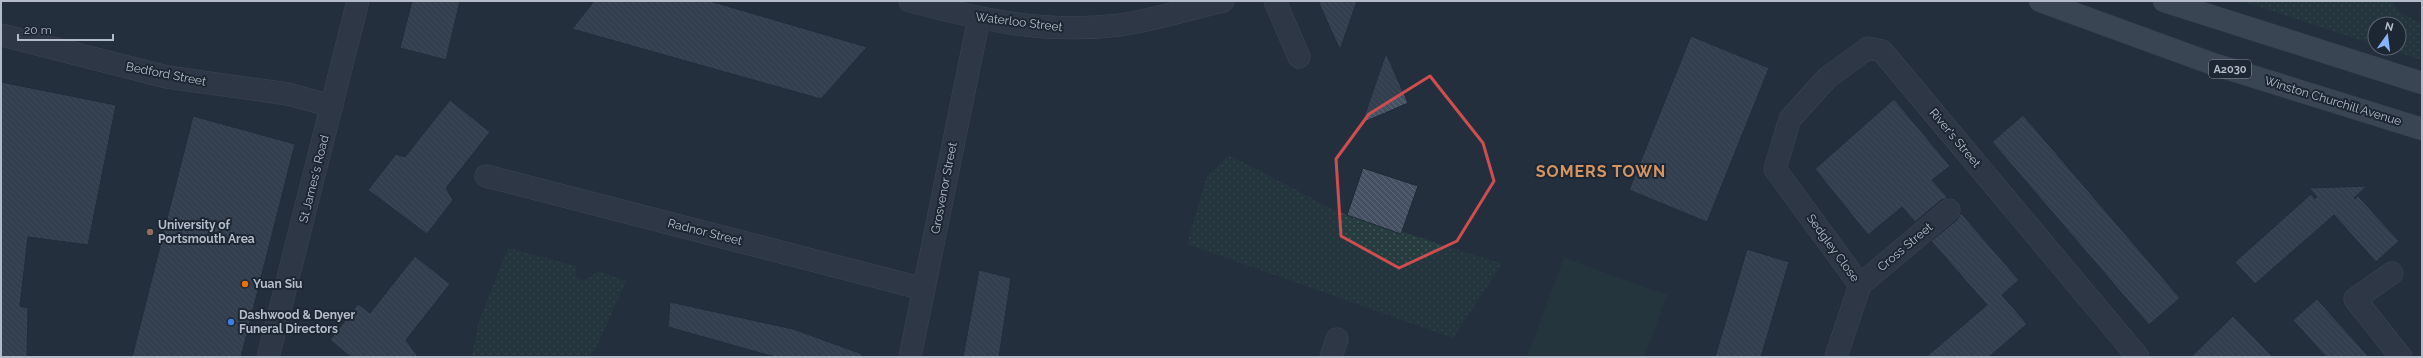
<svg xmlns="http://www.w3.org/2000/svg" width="2423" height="358" font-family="Raleway,sans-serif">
	<defs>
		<pattern id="grass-dots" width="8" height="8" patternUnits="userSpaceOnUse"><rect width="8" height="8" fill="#263c3f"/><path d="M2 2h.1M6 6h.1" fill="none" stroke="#435659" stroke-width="1.8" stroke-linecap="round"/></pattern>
		<pattern id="building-back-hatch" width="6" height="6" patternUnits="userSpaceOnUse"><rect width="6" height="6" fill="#455162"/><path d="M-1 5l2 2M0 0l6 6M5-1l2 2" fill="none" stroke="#5d6877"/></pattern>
	</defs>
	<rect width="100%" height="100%" fill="#242f3e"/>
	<path fill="url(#grass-dots)" d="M 2241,1 L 2391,1 L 2402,14 L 2422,23 L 2422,60 L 2384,48 L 2399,48 L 2399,24 L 2375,24 L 2375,45 Z
		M 1229,155 L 1334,210 L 1502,264 L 1453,338 L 1187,244 L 1207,176 Z
		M 508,248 L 576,266 L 576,277 L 585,281 L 598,271 L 626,281 L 595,350 L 588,357 L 472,357 L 478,324 Z"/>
	<path fill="#263c3f" d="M 1564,258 L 1667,295 L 1644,357 L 1527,357 Z"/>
	<path fill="url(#building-back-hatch)" stroke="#1f2835" d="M 412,1 L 460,1 L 446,60 L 400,48 Z
		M 594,1 L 710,1 L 867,47 L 821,99 L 572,29 Z
		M 1318,1 L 1357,1 L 1340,50 Z
		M 1691,36 L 1769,68 L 1707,222 L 1629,190 Z
		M 1386,53 L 1408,103 L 1362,123 Z
		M 1,82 L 116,105 L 88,245 L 28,237 L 20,306 L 28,308 L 27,357 L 1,357 Z
		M 1894,99 L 1950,166 L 1932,180 L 1948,198 L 1941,200 L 1915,222 L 1902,207 L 1868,235 L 1815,169 Z
		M 450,100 L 490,132 L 446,188 L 453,200 L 427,234 L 368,190 L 396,154 L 405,157 Z
		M 2023,115 L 2180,298 L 2149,325 L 1992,142 Z
		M 193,116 L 295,144 L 241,357 L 132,357 Z
		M 1363,168 L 1418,186 L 1401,234 L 1347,215 Z
		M 2367,186 L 2354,198 L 2355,199 L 2358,196 L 2399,241 L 2376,262 L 2334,215 L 2255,284 L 2235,262 L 2311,194 L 2315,199 L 2317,197 L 2309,188 Z
		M 1961,213 L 2019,280 L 2002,295 L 2027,324 L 1989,357 L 1926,357 L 1987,305 L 1931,241 L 1957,220 Z
		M 1747,249 L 1789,262 L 1761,357 L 1715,357 Z
		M 415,256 L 450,284 L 406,340 L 418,357 L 351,357 L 330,340 L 358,304 L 370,313 Z
		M 979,270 L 1011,278 L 999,357 L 963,357 Z
		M 2317,299 L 2369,357 L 2326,357 L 2293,320 Z
		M 670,302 L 793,329 L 862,354 L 862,357 L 775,357 L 668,327 Z
		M 2233,316 L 2273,357 L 2191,357 Z"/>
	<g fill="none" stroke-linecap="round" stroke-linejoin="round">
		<g stroke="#565f6c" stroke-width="23">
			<path id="minor" d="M 910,1 C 981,20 1046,34 1120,25 C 1154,20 1189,9 1223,1
				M 1275,1 L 1299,57
				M 1,35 L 167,77 L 288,94 L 332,106
				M 486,176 L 924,289
				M 2392,273 L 2355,299 L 2401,357
				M 1860,285 L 1949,210
				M 268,357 L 358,1
				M 910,357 L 979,18
				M 1331,357 L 1337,339
				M 1836,357 L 1860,285 L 1775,169 L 1790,119 L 1827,78 L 1868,48 L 1882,51 L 2138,357"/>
		</g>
		<g stroke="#414a57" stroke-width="23">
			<path id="primary" d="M 2040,1 L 2213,64 L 2422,129
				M 2164,1 L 2422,83"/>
		</g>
		<use href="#minor" stroke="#38414e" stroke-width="22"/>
		<use href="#primary" stroke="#56606e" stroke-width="22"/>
	</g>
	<path d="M0 0H2423V358H0ZM 1430,76 L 1483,143 L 1494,181 L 1457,241 L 1399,268 L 1341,236 L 1336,159 L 1369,114 Z" fill="#242f3e" fill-opacity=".55" fill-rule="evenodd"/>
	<path fill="none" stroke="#ce4d50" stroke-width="3" stroke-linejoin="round" d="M 1430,76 L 1483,143 L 1494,181 L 1457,241 L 1399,268 L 1341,236 L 1336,159 L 1369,114 Z"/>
	<circle fill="#8d6e63" stroke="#1d2633" stroke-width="1.5" cx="150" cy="232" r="4"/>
	<circle fill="#e8710a" stroke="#1d2633" stroke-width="1.5" cx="245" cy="284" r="4"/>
	<circle fill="#3f7fe0" stroke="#1d2633" stroke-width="1.5" cx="231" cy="322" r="4"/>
	<g text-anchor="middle" stroke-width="4" stroke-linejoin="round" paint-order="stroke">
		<rect fill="#1d2633" stroke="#878f9c" stroke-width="1" x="2209" y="60" width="42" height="18" rx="3"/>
		<g font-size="11" font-weight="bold" fill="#b4bcc9">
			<text x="2230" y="73">A2030</text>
		</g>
		<g font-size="12" fill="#b4bcc9" stroke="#1d2633">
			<text transform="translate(1019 22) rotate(7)" y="4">Waterloo Street</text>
			<text transform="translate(166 74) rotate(11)" y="4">Bedford Street</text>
			<text transform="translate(2333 101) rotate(17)" y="4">Winston Churchill Avenue</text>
			<text transform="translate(1955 138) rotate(50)" y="4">River's Street</text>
			<text transform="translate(314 179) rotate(-76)" y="4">St James's Road</text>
			<text transform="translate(944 188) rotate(-79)" y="4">Grosvenor Street</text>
			<text transform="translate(705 232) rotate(14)" y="4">Radnor Street</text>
			<text transform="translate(1905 247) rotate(-40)" y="4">Cross Street</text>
			<text transform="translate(1833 248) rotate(54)" y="4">Sedgley Close</text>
		</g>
		<g font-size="12" font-weight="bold" fill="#b4bcc9" stroke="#1d2633" text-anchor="start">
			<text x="158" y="229">University of<tspan x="158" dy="14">Portsmouth Area</tspan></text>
			<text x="253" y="288">Yuan Siu</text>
			<text x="239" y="319">Dashwood &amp; Denyer<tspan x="239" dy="14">Funeral Directors</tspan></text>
		</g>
		<g font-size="16" font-weight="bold" letter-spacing="1" fill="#d59563" stroke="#1d2633">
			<text x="1601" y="177">SOMERS TOWN</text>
		</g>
	</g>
	<rect width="2423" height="358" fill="none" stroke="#b4bcc9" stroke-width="4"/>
	<g transform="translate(2387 36) rotate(14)"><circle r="19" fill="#1d2633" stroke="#59626f"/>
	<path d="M0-3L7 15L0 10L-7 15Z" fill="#8ab4f8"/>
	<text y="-6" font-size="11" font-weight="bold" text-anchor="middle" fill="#b4bcc9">N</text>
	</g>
	<path d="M18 34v6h95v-6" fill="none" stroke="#b4bcc9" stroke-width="2"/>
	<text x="24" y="34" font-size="12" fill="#b4bcc9" stroke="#1d2633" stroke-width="3" paint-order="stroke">20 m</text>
</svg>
